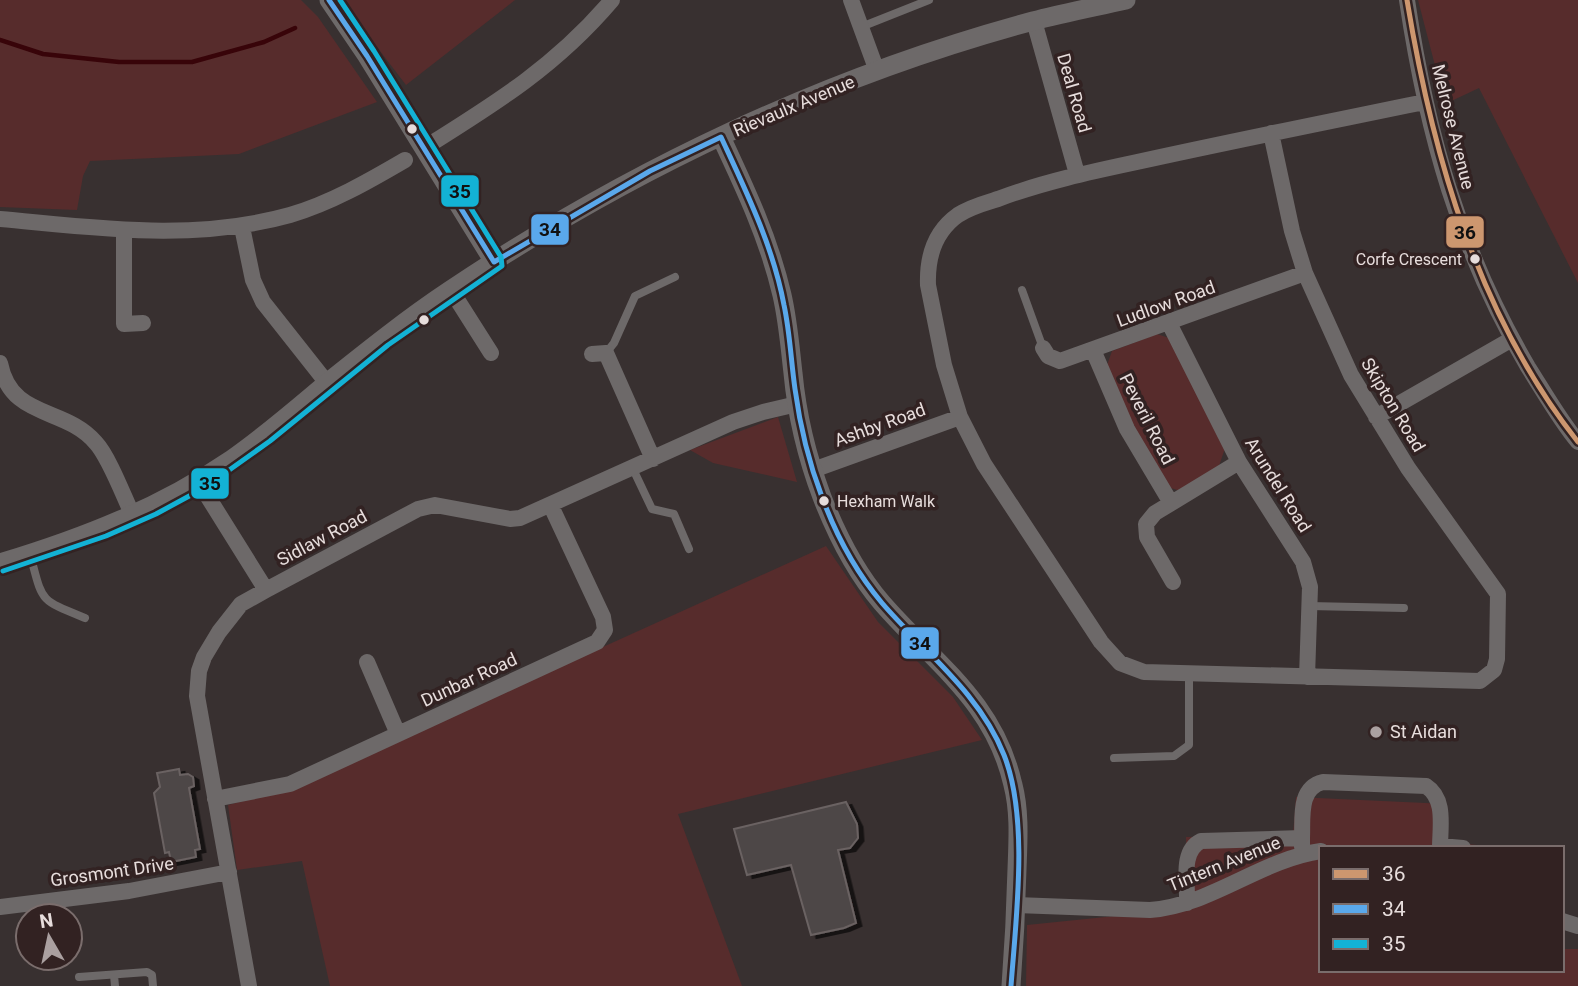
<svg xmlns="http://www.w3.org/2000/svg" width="1578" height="986" font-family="Roboto,sans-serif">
	<defs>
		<filter id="shadow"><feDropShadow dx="5.5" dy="3" stdDeviation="0" flood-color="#0009"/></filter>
	</defs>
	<rect width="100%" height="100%" fill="#383030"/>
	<path fill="#572c2c" d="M 0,0 L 301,0 L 318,17 L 377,102 L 239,154 L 90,161 L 83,176 L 77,210 L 0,207 Z
		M 341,0 L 515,0 L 406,85 Z
		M 1418,0 L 1578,0 L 1578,283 L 1479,88 L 1445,104 Z
		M 1157,334 L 1169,338 L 1225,448 L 1218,469 L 1181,491 L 1167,487 L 1135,432 L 1106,368 L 1112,351 Z
		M 778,417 L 797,482 L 713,463 L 690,450 Z
		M 826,546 L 878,622 L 953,697 L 982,740 L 678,814 L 742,986 L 330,986 L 302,861 L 237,870 L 228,805 L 292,788 Z
		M 1296,797 L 1447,804 L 1448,842 L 1505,848 L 1321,848 L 1321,970 L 1562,970 L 1562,949 L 1578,949 L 1578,986 L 1026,986 L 1027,925 L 1184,909 L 1187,903 L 1186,837 L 1293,835 Z"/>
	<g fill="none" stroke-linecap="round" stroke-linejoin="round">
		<path stroke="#380409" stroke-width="4.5" d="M 0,40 L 43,54 L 119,62 L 192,62 L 264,42 L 295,28"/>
	</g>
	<path fill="#4e4747" stroke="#6a6262" stroke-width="2" filter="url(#shadow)" d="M 179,769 L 180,775 L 188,774 L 193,777 L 194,786 L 189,788 L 200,849 L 195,850 L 196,857 L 171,862 L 169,852 L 165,853 L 154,793 L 160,787 L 157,773 Z
		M 846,802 L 857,824 L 858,838 L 850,848 L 838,850 L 856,923 L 844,928 L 811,935 L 791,865 L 747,875 L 734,829 Z"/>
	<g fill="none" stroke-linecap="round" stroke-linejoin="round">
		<path stroke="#6d6969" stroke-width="8" d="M 861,27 L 929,0
			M 1022,290 L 1043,348
			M 606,353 L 614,343 L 635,296 L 675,277
			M 633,469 L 652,509 L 674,514 L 689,549
			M 30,554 C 43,602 38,599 85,618
			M 1309,606 L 1404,608
			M 1114,758 L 1174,756 L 1189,745 L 1189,673
			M 114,975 L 115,986
			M 79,977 L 147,972 L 152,975 L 153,986"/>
		<path stroke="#6d6969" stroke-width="16" d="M 851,0 L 877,71
			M 1407,0 C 1427,134 1459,249 1528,367 C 1544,392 1559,419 1578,442
			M 1034,21 L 1077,174
			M 1271,133 L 1292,231 L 1305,273 L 1351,375 L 1408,468 L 1498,594 L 1497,659 L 1494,670 L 1480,681 L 1144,672 L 1120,663 L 1101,642 L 984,464 L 960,417 L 944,365 L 928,285 C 927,257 934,232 958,215 C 970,207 985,203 998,199 C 1043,182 1090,172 1137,162 C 1232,141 1328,122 1424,102
			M 424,148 C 496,103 556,66 612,0
			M 0,219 C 99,228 193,242 290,215 C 331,203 369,181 405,160
			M 242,227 L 253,280 L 263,302 L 327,383
			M 124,230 L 124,324 L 143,323
			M 451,290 L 491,353
			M 1169,323 L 1239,462 L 1303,562 L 1310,587 L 1307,677
			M 1043,348 L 1048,356 L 1060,361 L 1305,273
			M 1093,350 L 1127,429 L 1171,503
			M 592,354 L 606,353 L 653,459
			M 0,363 C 11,420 65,406 96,443 C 109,457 124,497 133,516
			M 1376,417 L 1512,339
			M 813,470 L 960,417
			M 198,481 L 266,590
			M 1173,582 L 1147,537 L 1146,524 L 1155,513 L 1239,462
			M 367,662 L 398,734
			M 215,799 L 290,784 L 597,642 L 605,630 L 603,617 L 551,506
			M 1302,838 C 1303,818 1298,788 1323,782 L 1426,786 C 1446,799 1440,826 1440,848
			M 1440,846 L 1463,848
			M 1187,903 C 1188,883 1180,851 1201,841 L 1302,838 L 1302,847
			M 1016,905 L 1150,910 C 1212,905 1260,860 1321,851
			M 0,907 L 129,891 L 229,872
			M 1562,921 L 1578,926
			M 249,986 L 197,696 L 199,671 L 204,657 L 219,632 L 241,604 L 266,590 L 418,509 L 435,505 L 510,519 L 520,518 L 733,422 L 763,412 L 797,404"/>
		<path stroke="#6d6969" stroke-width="19" d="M 329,0 L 367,56 L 494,262
			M 721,137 C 745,188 769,239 782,295 C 788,321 790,347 793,373 C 797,416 807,457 822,497 C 836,533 857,574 882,603 C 935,664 994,701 1013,785 C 1020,812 1018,841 1017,869 C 1016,908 1014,947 1011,986
			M 0,563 C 83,538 160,508 232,459 C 265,436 296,409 327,383 C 367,351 407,319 449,291 C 627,171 825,77 1033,21 C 1064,13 1095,7 1126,0"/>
		<g stroke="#322222" stroke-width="10">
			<path id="bus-1" d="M 1407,0 C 1433,157 1478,315 1578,442"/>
		</g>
		<g stroke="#322222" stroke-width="10">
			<path id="bus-2" d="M 329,0 L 367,56 L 494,262 L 650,171 L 721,137 C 746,191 773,246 784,305 C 790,333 791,361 795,389 C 800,426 809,463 822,497 C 836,535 856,572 882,603 C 924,652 979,692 1004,755 C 1029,818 1016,918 1011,986"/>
		</g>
		<g stroke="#322222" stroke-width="10">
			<path id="bus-3" d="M 3,571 L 106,536 L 156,514 L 204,488 L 270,441 L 388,345 L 502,266 L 501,257 L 374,51 L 340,0"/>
		</g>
		<use href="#bus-1" stroke="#cd976f" stroke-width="5"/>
		<use href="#bus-2" stroke="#5aa8eb" stroke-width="5"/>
		<use href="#bus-3" stroke="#13b2d5" stroke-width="5"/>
	</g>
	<g fill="#e7dddc" stroke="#322222" stroke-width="2.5">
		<circle cx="412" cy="129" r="6"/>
		<circle cx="1475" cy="259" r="6"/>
		<circle cx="424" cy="320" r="6"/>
		<circle cx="824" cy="501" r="6"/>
	</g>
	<circle fill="#aaa0a0" stroke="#322222" stroke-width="2.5" cx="1376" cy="732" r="7"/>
	<g text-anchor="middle" stroke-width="7" stroke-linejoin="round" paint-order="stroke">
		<g font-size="16" fill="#e7dddc" stroke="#322222" text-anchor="end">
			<text x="1462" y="265">Corfe Crescent</text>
			<text x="837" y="507" text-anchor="start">Hexham Walk</text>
		</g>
		<g font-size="18" fill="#e7dddc" stroke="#322222">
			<text transform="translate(1074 93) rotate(74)" y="6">Deal Road</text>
			<text transform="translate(794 106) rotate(-23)" y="6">Rievaulx Avenue</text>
			<text transform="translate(1453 127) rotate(76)" y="6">Melrose Avenue</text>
			<text transform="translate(1166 304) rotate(-20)" y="6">Ludlow Road</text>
			<text transform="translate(1393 405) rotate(59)" y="6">Skipton Road</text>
			<text transform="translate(1147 419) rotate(63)" y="6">Peveril Road</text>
			<text transform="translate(880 425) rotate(-20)" y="6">Ashby Road</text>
			<text transform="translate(1278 485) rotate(58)" y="6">Arundel Road</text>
			<text transform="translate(322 538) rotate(-28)" y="6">Sidlaw Road</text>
			<text transform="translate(469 680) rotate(-25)" y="6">Dunbar Road</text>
			<text transform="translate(1224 864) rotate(-22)" y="6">Tintern Avenue</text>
			<text transform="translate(112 872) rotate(-8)" y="6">Grosmont Drive</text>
		</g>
		<g font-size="18" fill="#e7dddc" stroke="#322222" text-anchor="start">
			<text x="1390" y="738">St Aidan</text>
		</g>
	</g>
	<g stroke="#322222" stroke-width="2.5">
		<rect x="440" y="174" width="40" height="34" rx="7" fill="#13b2d5"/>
		<rect x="530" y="213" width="40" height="33" rx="7" fill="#5aa8eb"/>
		<rect x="1445" y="215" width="40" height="34" rx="7" fill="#cd976f"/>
		<rect x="190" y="467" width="40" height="33" rx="7" fill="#13b2d5"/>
		<rect x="900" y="626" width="40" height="34" rx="7" fill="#5aa8eb"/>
	</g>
	<g font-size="19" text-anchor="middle" font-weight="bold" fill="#111">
		<text x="460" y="198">35</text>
		<text x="550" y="236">34</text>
		<text x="1465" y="239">36</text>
		<text x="210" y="490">35</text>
		<text x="920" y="650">34</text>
	</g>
	<rect x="1319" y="846" width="245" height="126" fill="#322222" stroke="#7a6d6c" stroke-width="2"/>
	<rect x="1333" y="869" width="35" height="10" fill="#cd976f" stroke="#7a6d6c" stroke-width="2"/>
	<text x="1382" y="881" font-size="21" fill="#e7dddc">36</text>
	<rect x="1333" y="904" width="35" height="10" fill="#5aa8eb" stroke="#7a6d6c" stroke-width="2"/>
	<text x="1382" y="916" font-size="21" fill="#e7dddc">34</text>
	<rect x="1333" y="939" width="35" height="10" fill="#13b2d5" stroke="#7a6d6c" stroke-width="2"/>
	<text x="1382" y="951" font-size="21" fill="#e7dddc">35</text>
	<g transform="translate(49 937) rotate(351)"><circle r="33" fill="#322222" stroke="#7a6d6c" stroke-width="2"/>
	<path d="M0-5L12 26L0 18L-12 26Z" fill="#aaa0a0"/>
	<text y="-10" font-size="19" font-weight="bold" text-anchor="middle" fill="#e7dddc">N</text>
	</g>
</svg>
